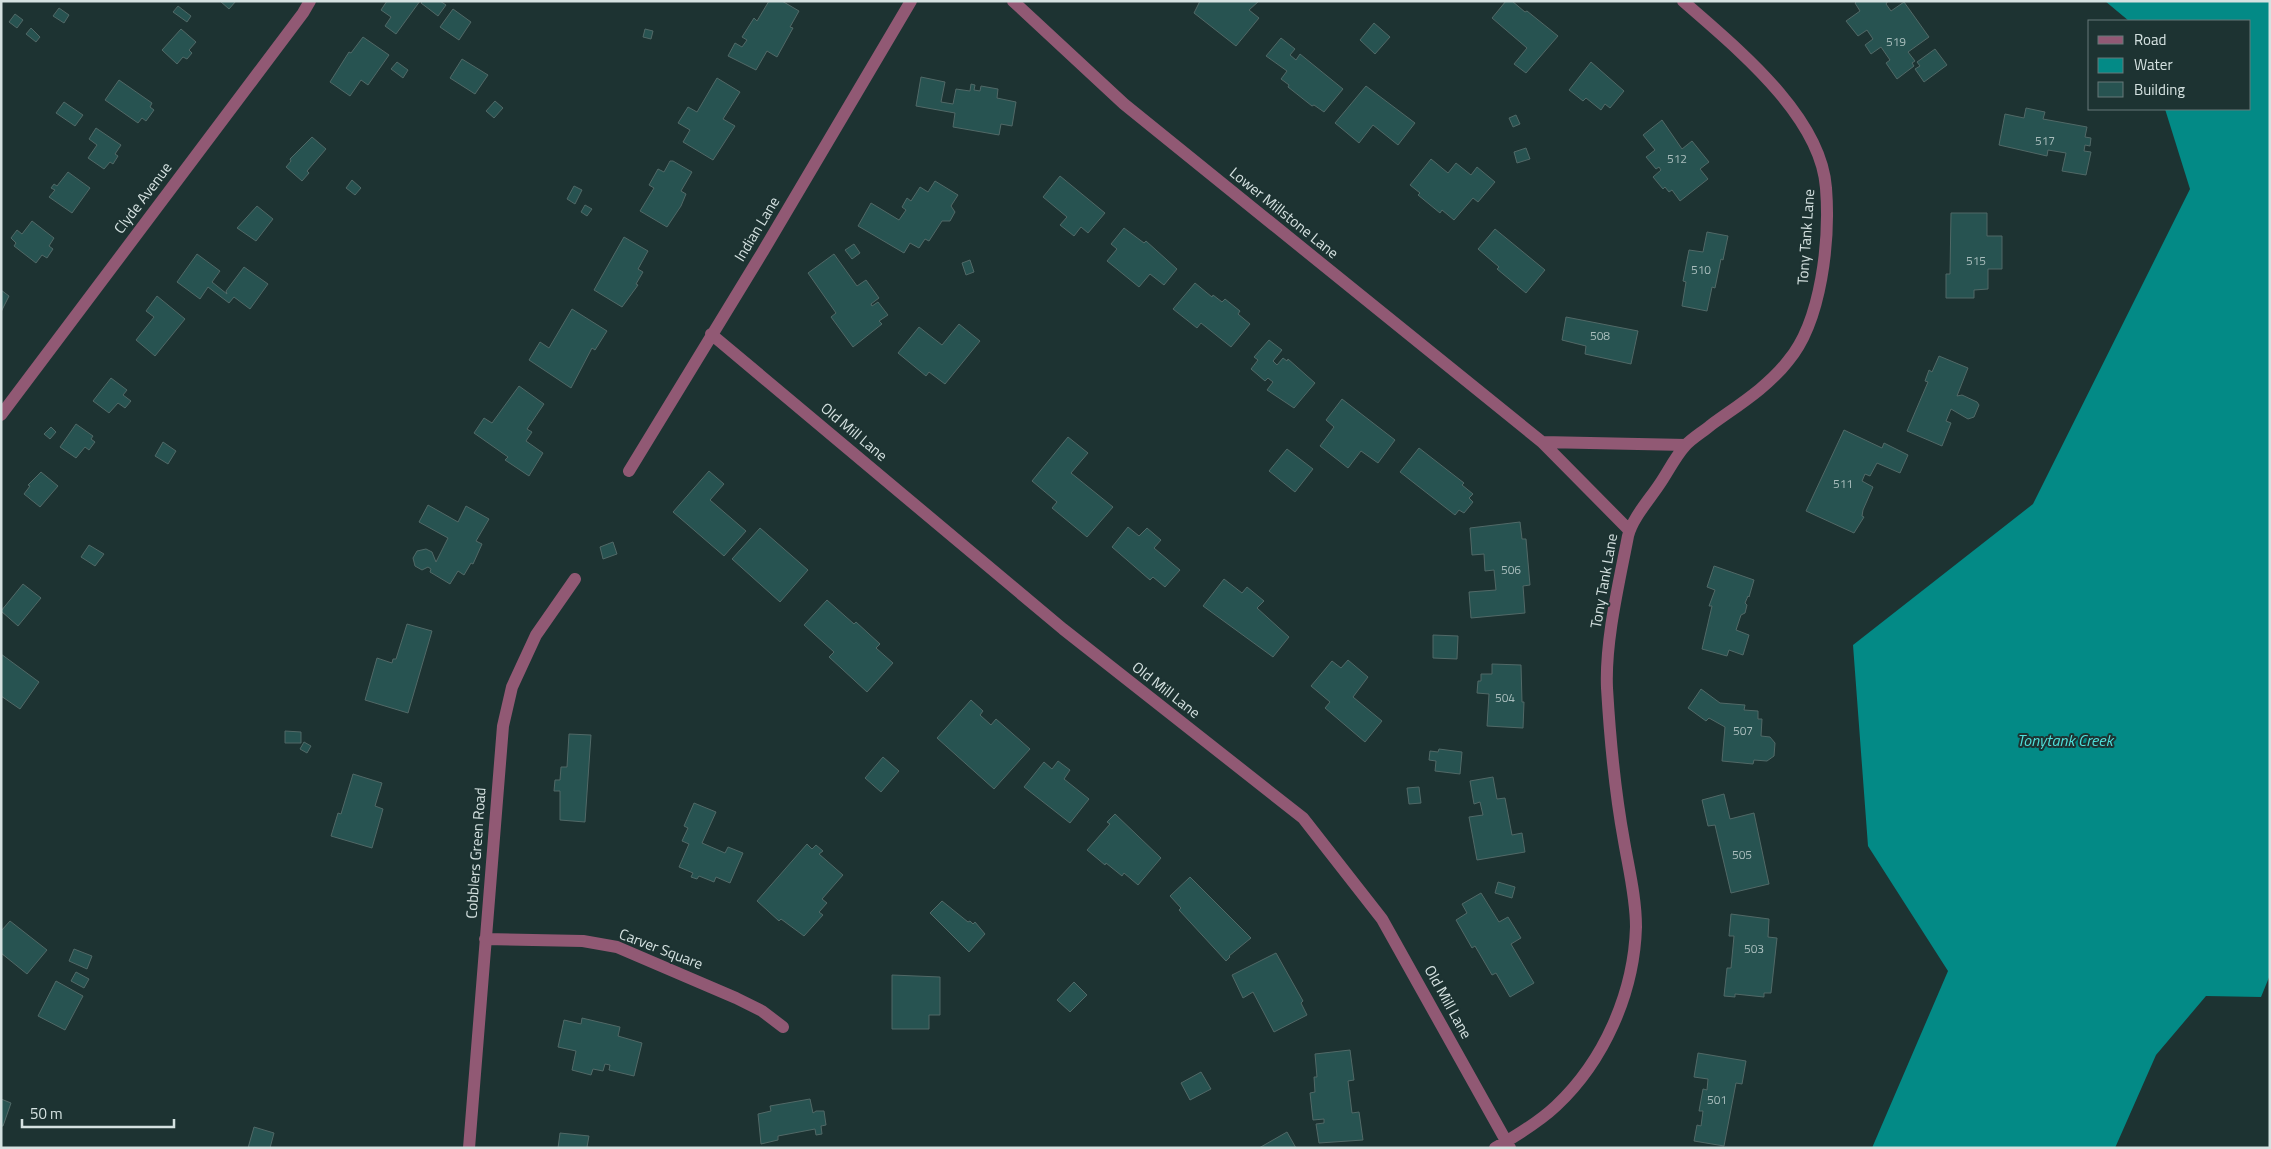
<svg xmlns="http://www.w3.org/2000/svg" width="2271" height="1149" font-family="'Titillium Web',sans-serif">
	<rect width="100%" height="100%" fill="#1d3332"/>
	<path fill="#038a86" d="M 2105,1 L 2270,1 L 2270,975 L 2261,997 L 2206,996 L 2156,1055 L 2115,1148 L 1872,1148 L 1948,971 L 1868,846 L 1853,645 L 2033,504 L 2190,189 L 2165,109 L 2250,109 L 2250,21 L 2129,21 Z"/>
	<path fill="#275351" stroke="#516967" d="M 220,1 L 236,1 L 229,9 Z
		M 387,1 L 420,1 L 396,34 L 385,26 L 391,17 L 381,10 Z
		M 423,1 L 440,1 L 446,5 L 438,16 L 421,3 Z
		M 769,1 L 782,1 L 799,11 L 790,27 L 793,28 L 777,57 L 767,51 L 756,70 L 728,56 L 735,43 L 742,47 L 747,40 L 742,37 L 754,18 L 757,21 Z
		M 1200,1 L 1259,1 L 1249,10 L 1259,18 L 1236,46 L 1194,13 Z
		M 1506,1 L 1512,1 L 1525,12 L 1527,11 L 1558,36 L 1526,73 L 1514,64 L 1527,48 L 1492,18 Z
		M 1857,1 L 1888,1 L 1886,4 L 1891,11 L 1904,2 L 1929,37 L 1908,52 L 1915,61 L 1912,63 L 1914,66 L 1897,79 L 1886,63 L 1890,60 L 1881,47 L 1871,54 L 1865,45 L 1873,39 L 1867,30 L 1858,36 L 1846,21 L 1860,11 L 1855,3 Z
		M 178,6 L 191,16 L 187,22 L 173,12 Z
		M 59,8 L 69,15 L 64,23 L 53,16 Z
		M 453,9 L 471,22 L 459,40 L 440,27 Z
		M 15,14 L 23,20 L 17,28 L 9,22 Z
		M 1374,23 L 1390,37 L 1375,54 L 1360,40 Z
		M 31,28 L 40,37 L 36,42 L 26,34 Z
		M 181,29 L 196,42 L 189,50 L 192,53 L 187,59 L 183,57 L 177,64 L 162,50 Z
		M 645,29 L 653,31 L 651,39 L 643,37 Z
		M 363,37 L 389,55 L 368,85 L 361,80 L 350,96 L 330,82 L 349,52 L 351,53 Z
		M 1281,38 L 1295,49 L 1290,55 L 1296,60 L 1300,54 L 1343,89 L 1324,112 L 1314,105 L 1312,106 L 1288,87 L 1289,85 L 1281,79 L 1287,71 L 1266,56 Z
		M 1935,49 L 1947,65 L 1924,82 L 1915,69 L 1920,66 L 1917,62 Z
		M 462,59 L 488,75 L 475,94 L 450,78 Z
		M 397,62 L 408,70 L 403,78 L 391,69 Z
		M 1591,62 L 1624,91 L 1610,108 L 1605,104 L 1601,110 L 1586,98 L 1583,101 L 1569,90 Z
		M 921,77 L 945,82 L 941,102 L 953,104 L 956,89 L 970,91 L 971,84 L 975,85 L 974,90 L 980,91 L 981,86 L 998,89 L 997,98 L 1016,102 L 1012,126 L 1001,124 L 999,135 L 953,127 L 955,113 L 916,106 Z
		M 717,78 L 740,92 L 723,119 L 735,126 L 713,160 L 683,142 L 690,130 L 678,123 L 688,107 L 697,112 Z
		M 119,80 L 152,103 L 150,107 L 154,110 L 146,121 L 142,118 L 138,123 L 105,100 Z
		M 1366,86 L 1415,123 L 1398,145 L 1373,125 L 1359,143 L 1335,123 Z
		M 495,101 L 503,108 L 494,118 L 486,111 Z
		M 64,102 L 83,115 L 75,126 L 56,113 Z
		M 2026,108 L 2045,112 L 2043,119 L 2087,127 L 2085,137 L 2091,138 L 2090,146 L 2085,145 L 2084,151 L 2091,152 L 2086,175 L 2062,171 L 2066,153 L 2048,150 L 2047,156 L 1999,145 L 2005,114 L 2024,118 Z
		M 1516,115 L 1520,124 L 1513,127 L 1509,118 Z
		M 1662,120 L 1682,149 L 1692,141 L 1709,162 L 1700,169 L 1708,179 L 1680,201 L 1672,190 L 1669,192 L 1665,187 L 1663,189 L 1653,177 L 1661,170 L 1659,167 L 1656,169 L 1646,157 L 1655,150 L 1643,135 Z
		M 96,128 L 121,145 L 115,154 L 118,156 L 113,164 L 110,162 L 104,169 L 88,158 L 97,145 L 89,139 Z
		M 312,137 L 326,149 L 307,171 L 309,173 L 302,181 L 286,167 L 291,161 L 290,159 Z
		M 1526,148 L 1530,159 L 1517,163 L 1514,152 Z
		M 1431,159 L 1448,173 L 1456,163 L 1471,175 L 1477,167 L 1495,182 L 1478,202 L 1473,198 L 1454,220 L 1442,210 L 1440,213 L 1418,195 L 1420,193 L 1410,185 Z
		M 670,161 L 673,161 L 692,172 L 681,191 L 686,194 L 681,206 L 667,227 L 640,211 L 654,188 L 649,185 L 658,169 L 664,172 Z
		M 68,172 L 90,188 L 72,213 L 49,197 L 55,190 L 51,188 L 54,184 L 57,186 Z
		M 1060,176 L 1105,213 L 1088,233 L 1081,227 L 1074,236 L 1060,225 L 1067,217 L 1043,197 Z
		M 352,180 L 361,188 L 355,195 L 346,188 Z
		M 935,181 L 958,195 L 951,206 L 955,212 L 950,221 L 942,221 L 929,241 L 925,239 L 919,248 L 910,243 L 904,253 L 858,226 L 871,203 L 899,220 L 906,210 L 902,207 L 907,198 L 911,201 L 920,187 L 928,192 Z
		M 574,186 L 582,190 L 575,204 L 567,199 Z
		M 585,205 L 592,209 L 587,216 L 581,212 Z
		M 257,206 L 273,219 L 256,241 L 237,228 Z
		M 1951,213 L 1987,213 L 1987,236 L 2002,236 L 2002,269 L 1988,269 L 1988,289 L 1974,290 L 1974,298 L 1946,298 L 1946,274 L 1950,274 Z
		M 32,221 L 54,238 L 49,246 L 53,249 L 47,258 L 42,255 L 36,263 L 14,246 L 16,243 L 11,238 L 17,230 L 22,234 Z
		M 1124,228 L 1144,243 L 1146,241 L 1177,269 L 1164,285 L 1150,274 L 1139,287 L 1107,261 L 1117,249 L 1111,244 Z
		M 1495,229 L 1545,270 L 1526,293 L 1497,269 L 1499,267 L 1478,249 Z
		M 1707,232 L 1728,236 L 1723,260 L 1721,259 L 1715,288 L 1712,287 L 1707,311 L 1682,306 L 1686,282 L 1683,281 L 1689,250 L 1703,252 Z
		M 624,237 L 648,251 L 638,269 L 643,272 L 636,284 L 638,285 L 622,307 L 594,290 Z
		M 854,244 L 860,253 L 852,259 L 845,250 Z
		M 197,254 L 220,271 L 212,282 L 227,294 L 226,291 L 244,267 L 268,284 L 250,309 L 234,297 L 229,303 L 208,287 L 200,299 L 177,282 Z
		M 834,254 L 857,286 L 866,280 L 879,298 L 871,304 L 872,306 L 878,302 L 888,315 L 879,321 L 882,324 L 853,347 L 831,317 L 836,313 L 808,273 Z
		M 970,260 L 974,272 L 966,275 L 962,263 Z
		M 1195,283 L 1212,297 L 1213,295 L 1222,302 L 1225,299 L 1240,311 L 1238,314 L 1250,324 L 1231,347 L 1201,323 L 1197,328 L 1173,309 Z
		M 1,290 L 9,296 L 1,312 Z
		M 157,296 L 185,319 L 155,356 L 136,340 L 154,317 L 146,311 Z
		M 572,309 L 607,331 L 595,350 L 592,348 L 571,388 L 529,360 L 540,342 L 549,348 Z
		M 1566,317 L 1638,331 L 1631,364 L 1585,354 L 1586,346 L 1562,340 Z
		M 959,324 L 980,341 L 945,384 L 929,372 L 926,376 L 898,353 L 919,327 L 942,345 Z
		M 1269,340 L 1282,350 L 1273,361 L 1277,365 L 1283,358 L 1287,361 L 1288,359 L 1315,383 L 1294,408 L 1267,390 L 1273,382 L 1268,378 L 1265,381 L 1251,369 L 1258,360 L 1254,357 Z
		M 1939,356 L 1968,368 L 1957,396 L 1962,395 L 1977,402 L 1979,405 L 1974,417 L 1968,419 L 1951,409 L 1946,421 L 1951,423 L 1942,446 L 1907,431 L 1928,382 L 1925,381 L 1929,370 L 1932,372 Z
		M 111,378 L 127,390 L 123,395 L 131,401 L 125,408 L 118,403 L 109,413 L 93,401 Z
		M 519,386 L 544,404 L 527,429 L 532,432 L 526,441 L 543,453 L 529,476 L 505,460 L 508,457 L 474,433 L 484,418 L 492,423 Z
		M 1342,399 L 1395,440 L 1378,463 L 1361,451 L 1348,468 L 1320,446 L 1334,427 L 1326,420 Z
		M 76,424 L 93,436 L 91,439 L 95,442 L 89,450 L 85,447 L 76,458 L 60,447 Z
		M 51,427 L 56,432 L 50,439 L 44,434 Z
		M 1844,430 L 1882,448 L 1884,443 L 1908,455 L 1900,473 L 1877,463 L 1870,476 L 1865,474 L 1862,481 L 1873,487 L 1863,510 L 1862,516 L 1864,517 L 1854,533 L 1806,511 Z
		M 1068,437 L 1088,453 L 1071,473 L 1113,507 L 1087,537 L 1052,508 L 1057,502 L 1032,481 Z
		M 163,442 L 176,451 L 168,464 L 155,456 Z
		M 1419,448 L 1464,483 L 1462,485 L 1473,494 L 1469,498 L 1473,502 L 1464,513 L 1459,510 L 1455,515 L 1400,472 Z
		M 1287,449 L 1313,469 L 1295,492 L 1269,471 Z
		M 709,471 L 724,484 L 710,500 L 746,531 L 724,556 L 673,512 Z
		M 41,472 L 58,486 L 40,507 L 24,494 L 30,486 L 28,485 Z
		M 428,505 L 458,522 L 466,506 L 489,519 L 476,541 L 482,544 L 473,564 L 471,563 L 464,575 L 458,571 L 450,584 L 430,572 L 431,569 L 428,567 L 422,570 L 415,566 L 413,558 L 417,551 L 426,549 L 432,552 L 436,562 L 448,538 L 419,522 Z
		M 1520,522 L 1522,539 L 1526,539 L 1530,585 L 1523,586 L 1525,613 L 1471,618 L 1469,592 L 1496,590 L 1494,570 L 1485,571 L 1484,554 L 1472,555 L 1470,528 Z
		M 1128,527 L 1139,536 L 1147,528 L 1161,540 L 1154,548 L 1180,570 L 1165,587 L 1153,577 L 1150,580 L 1112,547 Z
		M 760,528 L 808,570 L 780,602 L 732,559 Z
		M 613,542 L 617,554 L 603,559 L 600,547 Z
		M 89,545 L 104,554 L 95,566 L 81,557 Z
		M 1714,566 L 1754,580 L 1749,597 L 1748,596 L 1745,603 L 1747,605 L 1745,613 L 1741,615 L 1736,630 L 1749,635 L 1743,655 L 1729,650 L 1727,656 L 1702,649 L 1712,606 L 1709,606 L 1715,590 L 1707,587 Z
		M 1224,579 L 1242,593 L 1247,587 L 1264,601 L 1257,608 L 1289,637 L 1273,657 L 1203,606 Z
		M 23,584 L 41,598 L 18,626 L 1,611 Z
		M 827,600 L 854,624 L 856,622 L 880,644 L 876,648 L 893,663 L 867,692 L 829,657 L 834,652 L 804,625 Z
		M 407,624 L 432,631 L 408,713 L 365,700 L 377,658 L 392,663 L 393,659 L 396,659 Z
		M 1433,635 L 1458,636 L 1457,659 L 1433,658 Z
		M 1,654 L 39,682 L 20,709 L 1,696 Z
		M 1348,660 L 1368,677 L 1353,697 L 1382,721 L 1365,742 L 1325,708 L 1330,702 L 1311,686 L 1332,661 L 1341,668 Z
		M 1492,664 L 1521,665 L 1522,702 L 1524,702 L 1523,728 L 1487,726 L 1489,694 L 1477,693 L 1478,681 L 1481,681 L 1481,674 L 1492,674 Z
		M 1701,689 L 1720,703 L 1745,705 L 1744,710 L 1758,711 L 1758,719 L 1762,719 L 1761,736 L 1770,737 L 1775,743 L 1774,756 L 1767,761 L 1754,760 L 1753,764 L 1722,761 L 1725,727 L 1709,718 L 1706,721 L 1688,708 Z
		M 971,700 L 983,711 L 980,715 L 991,725 L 996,719 L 1030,749 L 994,789 L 937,738 Z
		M 285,731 L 301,732 L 301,743 L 285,743 Z
		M 569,734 L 591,735 L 585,822 L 560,820 L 560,791 L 554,791 L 555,780 L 560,780 L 561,767 L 567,767 Z
		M 304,742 L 311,746 L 307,753 L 300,749 Z
		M 1439,749 L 1462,752 L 1460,774 L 1435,771 L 1436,761 L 1429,760 L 1430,751 L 1438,752 Z
		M 883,757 L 899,771 L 881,792 L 865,778 Z
		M 1058,761 L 1070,770 L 1064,779 L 1089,799 L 1070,823 L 1024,787 L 1044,762 L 1052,769 Z
		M 353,774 L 382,783 L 375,806 L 383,809 L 372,848 L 331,836 L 338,813 L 341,814 Z
		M 1493,777 L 1497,799 L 1505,798 L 1512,835 L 1522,833 L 1525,852 L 1477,860 L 1469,817 L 1483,815 L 1480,802 L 1474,804 L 1470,781 Z
		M 1419,787 L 1421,803 L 1409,804 L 1407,788 Z
		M 1724,794 L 1730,819 L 1754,813 L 1769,884 L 1731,893 L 1715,825 L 1708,826 L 1702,800 Z
		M 694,803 L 716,812 L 702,843 L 725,853 L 728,847 L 743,853 L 730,883 L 716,877 L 714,882 L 699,876 L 697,879 L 691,877 L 693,873 L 679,867 L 689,844 L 682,841 L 688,828 L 684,826 Z
		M 1115,814 L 1161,858 L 1138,885 L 1124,873 L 1122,876 L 1106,863 L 1105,865 L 1087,850 L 1110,824 L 1107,822 Z
		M 807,844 L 812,849 L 816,845 L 823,851 L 819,854 L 843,875 L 822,899 L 827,903 L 819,912 L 823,915 L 804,936 L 781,919 L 779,921 L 757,901 Z
		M 1190,877 L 1251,938 L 1229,956 L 1230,957 L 1226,961 L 1179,910 L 1181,908 L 1170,896 Z
		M 1498,882 L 1515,887 L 1512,898 L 1495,893 Z
		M 1481,893 L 1499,922 L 1508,917 L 1521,938 L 1511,944 L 1534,983 L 1510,997 L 1496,973 L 1492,975 L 1475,946 L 1472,948 L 1456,920 L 1467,913 L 1462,904 Z
		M 942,901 L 968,922 L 970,921 L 973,924 L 975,922 L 985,934 L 969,952 L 930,913 Z
		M 1731,914 L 1769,919 L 1768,937 L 1777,938 L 1771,993 L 1764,993 L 1764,997 L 1735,994 L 1735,997 L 1724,996 L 1727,968 L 1731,968 L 1734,936 L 1729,936 Z
		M 10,921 L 47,950 L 27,974 L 1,953 L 1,931 Z
		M 74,949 L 92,956 L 87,969 L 69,961 Z
		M 1276,953 L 1303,1001 L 1301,1003 L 1307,1015 L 1274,1032 L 1253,992 L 1243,998 L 1232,975 Z
		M 76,972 L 89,979 L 84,988 L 71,981 Z
		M 892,975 L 940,977 L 940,1015 L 929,1015 L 929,1029 L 892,1029 Z
		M 56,981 L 83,996 L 65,1030 L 38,1016 Z
		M 1074,982 L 1087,995 L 1070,1012 L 1057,1000 Z
		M 582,1018 L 620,1027 L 618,1036 L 642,1043 L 634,1076 L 609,1070 L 610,1065 L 605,1064 L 603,1071 L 593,1069 L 591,1075 L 572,1070 L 576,1051 L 558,1047 L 564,1020 L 581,1024 Z
		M 1350,1050 L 1354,1080 L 1348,1081 L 1352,1113 L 1359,1112 L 1363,1140 L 1319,1143 L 1316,1124 L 1324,1123 L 1324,1119 L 1313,1120 L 1310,1093 L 1315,1092 L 1314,1077 L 1317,1077 L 1315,1054 Z
		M 1698,1053 L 1746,1061 L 1742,1084 L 1736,1083 L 1724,1146 L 1694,1141 L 1697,1125 L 1701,1126 L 1703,1111 L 1699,1111 L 1703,1089 L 1707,1090 L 1708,1079 L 1694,1077 Z
		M 1201,1072 L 1211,1089 L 1190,1100 L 1181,1083 Z
		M 1,1099 L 11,1103 L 3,1126 L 1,1126 Z
		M 810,1099 L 813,1113 L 816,1111 L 824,1111 L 826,1125 L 821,1126 L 822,1134 L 816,1135 L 815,1129 L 778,1136 L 778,1140 L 761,1144 L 758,1114 L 771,1111 L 770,1106 Z
		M 254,1127 L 274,1133 L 270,1148 L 248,1148 Z
		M 1287,1132 L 1296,1148 L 1259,1148 Z
		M 560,1133 L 589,1136 L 587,1147 L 593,1148 L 558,1148 Z"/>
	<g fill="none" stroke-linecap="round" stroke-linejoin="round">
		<path stroke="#915974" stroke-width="12" d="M 1013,1 L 1124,104 L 1542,442 L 1629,530
			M 711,334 L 1063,629 L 1303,818 L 1382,919 L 1510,1148
			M 1,415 L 303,13 L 310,1
			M 1542,442 L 1686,445
			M 629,471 L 762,253 L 911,1
			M 485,939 L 583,941 L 617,947 L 736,998 L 762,1011 L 783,1027
			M 469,1148 L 503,726 L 512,687 L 536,635 L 575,579
			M 1495,1148 C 1516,1136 1539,1122 1556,1106 C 1604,1061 1634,993 1636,927 C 1636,898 1629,870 1624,841 C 1615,792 1610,739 1607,688 C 1605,641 1619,583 1628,536 C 1632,519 1649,500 1659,485 C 1668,472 1675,457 1685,446 C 1692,438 1703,432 1711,425 C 1737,406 1768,387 1788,361 C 1822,321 1830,239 1826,188 C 1821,115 1734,46 1683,1"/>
	</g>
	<g text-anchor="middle" stroke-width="4" stroke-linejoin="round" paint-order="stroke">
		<g font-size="12" fill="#aabebd">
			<text x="1896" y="46">519</text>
			<text x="2045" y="145">517</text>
			<text x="1677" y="163">512</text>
			<text x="1976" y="265">515</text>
			<text x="1701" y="274">510</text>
			<text x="1600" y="340">508</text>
			<text x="1843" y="488">511</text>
			<text x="1511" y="574">506</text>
			<text x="1505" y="702">504</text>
			<text x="1743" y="735">507</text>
			<text x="1742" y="859">505</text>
			<text x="1754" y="953">503</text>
			<text x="1717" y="1104">501</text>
		</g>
		<g font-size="15" fill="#d5e2e1" stroke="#1d3332">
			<text transform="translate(143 198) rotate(-53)" y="5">Clyde Avenue</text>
			<text transform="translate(1284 213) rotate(39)" y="5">Lower Millstone Lane</text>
			<text transform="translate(757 229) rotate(-59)" y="5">Indian Lane</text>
			<text transform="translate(1806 237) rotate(-86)" y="5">Tony Tank Lane</text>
			<text transform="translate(854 432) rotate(40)" y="5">Old Mill Lane</text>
			<text transform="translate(1604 581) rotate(-80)" y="5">Tony Tank Lane</text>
			<text transform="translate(1166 690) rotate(38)" y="5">Old Mill Lane</text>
			<text transform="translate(476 853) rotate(-86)" y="5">Cobblers Green Road</text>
			<text transform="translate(661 949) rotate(21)" y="5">Carver Square</text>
			<text transform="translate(1448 1002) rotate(61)" y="5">Old Mill Lane</text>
		</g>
		<g font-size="16" font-style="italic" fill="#50e1db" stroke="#1d3332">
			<text x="2065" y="746">Tonytank Creek</text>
		</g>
	</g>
	<rect width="2271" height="1149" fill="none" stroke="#d5e2e1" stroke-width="5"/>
	<rect x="2088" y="20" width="162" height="90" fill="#1d3332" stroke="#677978"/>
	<rect x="2098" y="36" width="25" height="8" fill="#915974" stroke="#677978"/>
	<text x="2134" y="45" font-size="15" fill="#d5e2e1">Road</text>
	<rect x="2098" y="58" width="25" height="15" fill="#038a86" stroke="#677978"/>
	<text x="2134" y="70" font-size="15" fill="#d5e2e1">Water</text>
	<rect x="2098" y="82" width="25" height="15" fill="#275351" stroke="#677978"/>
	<text x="2134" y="95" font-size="15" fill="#d5e2e1">Building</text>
	<path d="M22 1119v8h152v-8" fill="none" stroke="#d5e2e1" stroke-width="2.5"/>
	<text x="30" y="1119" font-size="15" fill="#d5e2e1" stroke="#1d3332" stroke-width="4" paint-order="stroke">50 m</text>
</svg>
